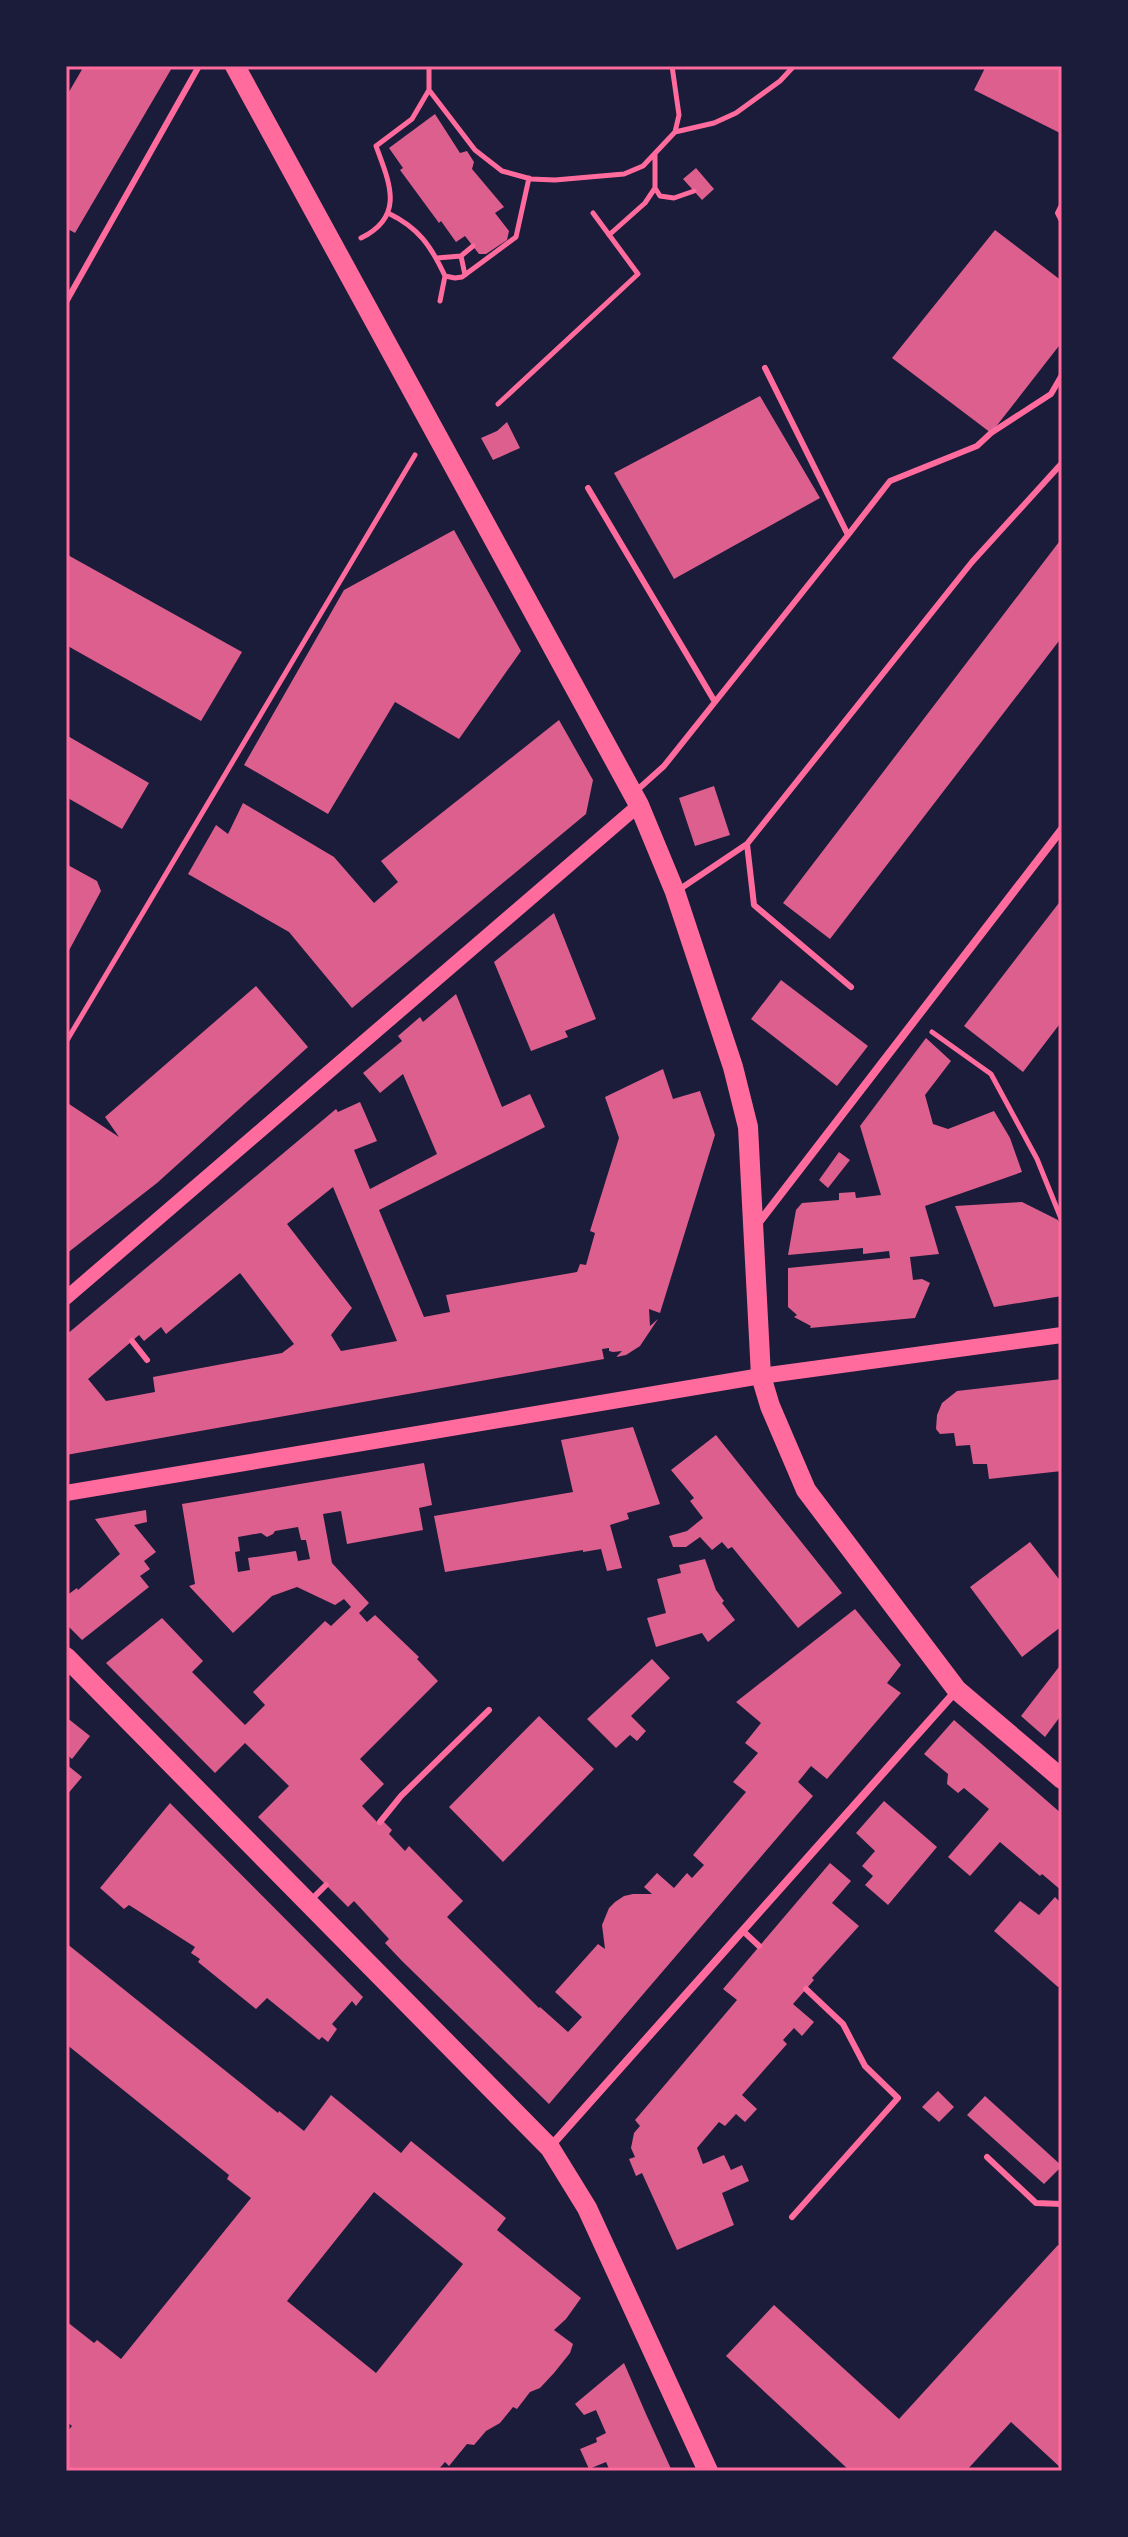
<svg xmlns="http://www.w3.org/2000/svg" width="1128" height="2537" font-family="'PT Sans',sans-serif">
	<rect width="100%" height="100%" fill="#1b1b3a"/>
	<path fill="#dd5f8e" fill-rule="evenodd" d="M 84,66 L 173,66 L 75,233 L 66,228 L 66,97 Z
		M 986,66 L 1062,66 L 1062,134 L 974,90 Z
		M 435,114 L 460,153 L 467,151 L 474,162 L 472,169 L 504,207 L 495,213 L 509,231 L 507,240 L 486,254 L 479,254 L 465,236 L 456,242 L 441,221 L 439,223 L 400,170 L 403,168 L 389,148 Z
		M 696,168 L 714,189 L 702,200 L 683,179 Z
		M 995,230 L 1062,281 L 1062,342 L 991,433 L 892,358 Z
		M 760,396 L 820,498 L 674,579 L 614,473 Z
		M 507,422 L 520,448 L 493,460 L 481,438 L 497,431 Z
		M 454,530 L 521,651 L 459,739 L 395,702 L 328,814 L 244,765 L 344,590 Z
		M 1062,538 L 1062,637 L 830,939 L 783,903 Z
		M 66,554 L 242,652 L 201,721 L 66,645 Z
		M 559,720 L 593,780 L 586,814 L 352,1008 L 289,932 L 188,874 L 216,825 L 228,834 L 243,803 L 334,857 L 374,903 L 398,882 L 381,861 Z
		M 66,735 L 149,783 L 122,829 L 66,797 Z
		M 714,786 L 730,835 L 695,846 L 679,798 Z
		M 66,864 L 97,881 L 101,891 L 66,956 Z
		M 1062,899 L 1062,1021 L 1023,1072 L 964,1026 Z
		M 554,913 L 596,1019 L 565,1031 L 568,1037 L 531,1051 L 494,962 Z
		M 781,980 L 868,1046 L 837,1086 L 751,1019 Z
		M 256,986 L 308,1047 L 157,1183 L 66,1254 L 66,1102 L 119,1137 L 105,1117 Z
		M 456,994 L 502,1107 L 530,1094 L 545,1127 L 379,1210 L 424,1317 L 450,1312 L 446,1295 L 577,1272 L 580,1264 L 586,1265 L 595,1233 L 590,1231 L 619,1138 L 605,1097 L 663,1069 L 673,1099 L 700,1091 L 715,1135 L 660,1313 L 649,1309 L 650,1326 L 658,1319 L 640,1346 L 626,1355 L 616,1357 L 622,1351 L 613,1352 L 609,1351 L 609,1348 L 602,1349 L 604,1359 L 66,1455 L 66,1335 L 336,1109 L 338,1112 L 360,1102 L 377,1141 L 354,1150 L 370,1189 L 437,1154 L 403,1074 L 380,1093 L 363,1073 L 402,1041 L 398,1036 L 420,1017 L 423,1022 ZM 333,1187 L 397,1341 L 341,1351 L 331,1335 L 352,1308 L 287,1224 ZM 240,1273 L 294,1344 L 282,1353 L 153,1377 L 155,1392 L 106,1401 L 88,1379 L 139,1335 L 144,1341 L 161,1327 L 166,1334 Z
		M 926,1038 L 951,1061 L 925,1095 L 933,1124 L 948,1129 L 994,1111 L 1010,1138 L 1022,1172 L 925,1206 L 939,1254 L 910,1257 L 913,1280 L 922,1279 L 930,1283 L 915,1318 L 810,1328 L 811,1326 L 794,1317 L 797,1315 L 788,1307 L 788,1268 L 890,1258 L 889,1251 L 863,1254 L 863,1248 L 788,1255 L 796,1210 L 802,1203 L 839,1200 L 839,1193 L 855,1192 L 856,1198 L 881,1195 L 860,1126 Z
		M 839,1152 L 850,1160 L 828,1188 L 819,1180 Z
		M 1022,1202 L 1058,1220 L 1062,1229 L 1062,1296 L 994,1307 L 955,1206 Z
		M 1062,1379 L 1062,1471 L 989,1479 L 987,1464 L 973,1464 L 970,1445 L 956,1446 L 954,1433 L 940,1434 L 936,1429 L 937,1415 L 942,1403 L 957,1391 Z
		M 633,1427 L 660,1504 L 627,1513 L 629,1519 L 610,1525 L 622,1568 L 607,1571 L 601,1549 L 583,1552 L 583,1550 L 445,1572 L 434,1516 L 573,1492 L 561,1440 Z
		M 716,1435 L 842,1593 L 798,1628 L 732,1547 L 728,1549 L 722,1542 L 712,1550 L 700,1537 L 686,1547 L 673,1547 L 669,1536 L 687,1531 L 703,1518 L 690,1501 L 694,1498 L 671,1470 Z
		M 424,1463 L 432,1505 L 419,1508 L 423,1530 L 347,1544 L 341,1511 L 323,1514 L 332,1563 L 369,1603 L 359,1613 L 367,1622 L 375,1615 L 419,1657 L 417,1659 L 438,1681 L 360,1759 L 384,1784 L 362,1806 L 377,1822 L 384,1822 L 392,1830 L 389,1834 L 405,1851 L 409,1846 L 463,1901 L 447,1917 L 539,2008 L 540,2007 L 568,2032 L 582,2017 L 555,1992 L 598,1944 L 605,1949 L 602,1925 L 609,1908 L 615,1902 L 624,1896 L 633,1894 L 652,1894 L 644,1887 L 657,1873 L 674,1888 L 687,1873 L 692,1878 L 704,1865 L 693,1855 L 746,1792 L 733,1782 L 758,1753 L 745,1743 L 761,1723 L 736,1702 L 855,1609 L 901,1665 L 887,1683 L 901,1693 L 827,1779 L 811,1766 L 798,1782 L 813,1796 L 549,2104 L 402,1961 L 385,1943 L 389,1939 L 354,1901 L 348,1907 L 258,1817 L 289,1786 L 245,1743 L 215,1773 L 106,1663 L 162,1618 L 203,1661 L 192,1672 L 245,1725 L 265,1705 L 253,1692 L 325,1621 L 331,1626 L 351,1607 L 344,1599 L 335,1605 L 297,1587 L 272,1596 L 233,1633 L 189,1586 L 195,1584 L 182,1504 ZM 298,1527 L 301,1540 L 306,1540 L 310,1559 L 298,1561 L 296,1551 L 248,1558 L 250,1570 L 238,1572 L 235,1552 L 240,1551 L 238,1537 L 261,1533 L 267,1537 L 273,1534 L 275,1531 Z
		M 146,1510 L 147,1522 L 134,1525 L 156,1552 L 144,1561 L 150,1569 L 140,1576 L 149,1587 L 82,1640 L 66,1624 L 66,1596 L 77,1588 L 78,1590 L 120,1554 L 95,1519 Z
		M 1030,1542 L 1062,1583 L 1062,1626 L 1022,1657 L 970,1587 Z
		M 705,1559 L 716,1590 L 724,1601 L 722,1603 L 735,1620 L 708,1642 L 702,1633 L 656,1647 L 647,1618 L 666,1613 L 657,1579 L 681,1573 L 679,1565 Z
		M 652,1659 L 670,1678 L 631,1716 L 646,1731 L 637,1741 L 630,1735 L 616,1748 L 587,1719 Z
		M 1062,1663 L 1062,1714 L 1045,1737 L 1021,1716 Z
		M 539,1716 L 594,1769 L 503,1862 L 449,1807 Z
		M 66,1717 L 90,1736 L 72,1759 L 66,1754 Z
		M 954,1720 L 1062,1814 L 1062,1891 L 1042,1874 L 1040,1876 L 1000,1842 L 970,1876 L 948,1857 L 989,1809 L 964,1788 L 958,1793 L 947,1784 L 948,1774 L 924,1754 Z
		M 66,1764 L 82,1777 L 66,1796 Z
		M 884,1801 L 937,1847 L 888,1905 L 865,1885 L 873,1876 L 862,1866 L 875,1851 L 856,1833 Z
		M 170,1803 L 363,1997 L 356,2006 L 352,2001 L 332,2024 L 337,2029 L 328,2042 L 322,2037 L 319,2040 L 267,1998 L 256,2009 L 198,1962 L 200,1959 L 191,1953 L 195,1947 L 129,1905 L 124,1909 L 100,1888 Z
		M 830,1863 L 851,1881 L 832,1903 L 859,1926 L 812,1978 L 814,1980 L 793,2004 L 814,2022 L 802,2036 L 794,2028 L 783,2040 L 787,2044 L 742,2095 L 757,2109 L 745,2122 L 736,2114 L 725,2126 L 719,2122 L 697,2148 L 703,2164 L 724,2155 L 731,2170 L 742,2165 L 749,2181 L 722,2193 L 734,2225 L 677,2250 L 642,2173 L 636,2176 L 629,2159 L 635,2157 L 631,2148 L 634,2133 L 640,2126 L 635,2120 L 737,2000 L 723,1989 Z
		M 1055,1897 L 1062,1904 L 1062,1983 L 1058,1987 L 994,1931 L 1020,1901 L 1039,1915 Z
		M 66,1943 L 278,2113 L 279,2111 L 304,2131 L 331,2095 L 401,2153 L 411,2141 L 506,2218 L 497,2230 L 581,2298 L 566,2319 L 554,2330 L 573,2344 L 570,2353 L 554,2373 L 540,2388 L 530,2392 L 517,2409 L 513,2407 L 500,2423 L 486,2431 L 474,2445 L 467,2444 L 449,2466 L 445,2462 L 437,2471 L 66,2471 L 66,2433 L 72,2426 L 66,2421 L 66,2321 L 94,2343 L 97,2340 L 121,2359 L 251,2198 L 227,2179 L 229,2175 L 66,2044 ZM 374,2192 L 463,2264 L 376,2373 L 287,2301 Z
		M 938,2091 L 954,2107 L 939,2122 L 922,2107 Z
		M 985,2096 L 1062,2166 L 1044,2184 L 967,2115 Z
		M 1058,2245 L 1062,2248 L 1062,2469 L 1011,2422 L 966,2471 L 850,2471 L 726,2356 L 774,2305 L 899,2419 Z
		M 624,2363 L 646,2414 L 672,2471 L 610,2471 L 606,2462 L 589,2469 L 580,2449 L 597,2442 L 596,2438 L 606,2433 L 596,2410 L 584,2415 L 575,2404 Z"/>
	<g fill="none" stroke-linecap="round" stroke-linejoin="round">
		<path stroke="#ff6b9d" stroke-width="5" d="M 672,66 L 679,115 L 675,132
			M 429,90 L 475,150 L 502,171 L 531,179 L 555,180 L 624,174 L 643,166 L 675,132 L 714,123 L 736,113 L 780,81 L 794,66
			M 655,155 L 655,188 L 660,196 L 674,198 L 694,191
			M 388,213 C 419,228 431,246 445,276 L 455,278 L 462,277 L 516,237 L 529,178
			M 609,235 L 645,203 L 655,188
			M 361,238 C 406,216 389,182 376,146 L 412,119 L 429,90 L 429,66
			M 461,256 L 473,246
			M 437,258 L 461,256 L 465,275
			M 440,301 L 445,276
			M 498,404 L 638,274 L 593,213
			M 932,1032 L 991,1074 L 1037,1159 L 1062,1221
			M 66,1042 L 415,455"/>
		<path stroke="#ff6b9d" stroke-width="6" d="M 1062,205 L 1058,213 L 1062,221
			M 66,302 L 199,66
			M 765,368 L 848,535 L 890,481 L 977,446 L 991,433 L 1051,394 L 1062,375
			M 588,488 L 715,702 L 848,535
			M 635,792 L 664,766 L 715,702
			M 677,891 L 747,844
			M 851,987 L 754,905 L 747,844 L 972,562 L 1062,463
			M 132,1341 L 147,1360
			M 380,1822 L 401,1796 L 489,1710
			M 312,1899 L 326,1885
			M 743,1931 L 759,1946
			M 987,2157 L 1036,2203 L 1062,2204
			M 792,2217 L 898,2098 L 865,2066 L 843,2024 L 806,1989"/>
		<path stroke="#ff6b9d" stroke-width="8" d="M 757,1225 L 1062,829
			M 550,2147 L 956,1691"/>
		<path stroke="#ff6b9d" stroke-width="14" d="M 66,1298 L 639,805"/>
		<path stroke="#ff6b9d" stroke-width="16" d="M 66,1493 L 761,1376 L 1062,1335"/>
		<path stroke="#ff6b9d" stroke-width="20" d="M 235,66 L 639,805 L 675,892 L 733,1067 L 748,1127 L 761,1376 L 770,1406 L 806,1490 L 957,1690 L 1062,1779
			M 66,1657 L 550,2148 L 587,2208 L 708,2471"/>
	</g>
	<rect width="1128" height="2537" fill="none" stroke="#1b1b3a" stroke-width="136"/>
	<rect x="68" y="68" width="992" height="2401" fill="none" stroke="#ff6b9d" stroke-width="3"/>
</svg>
